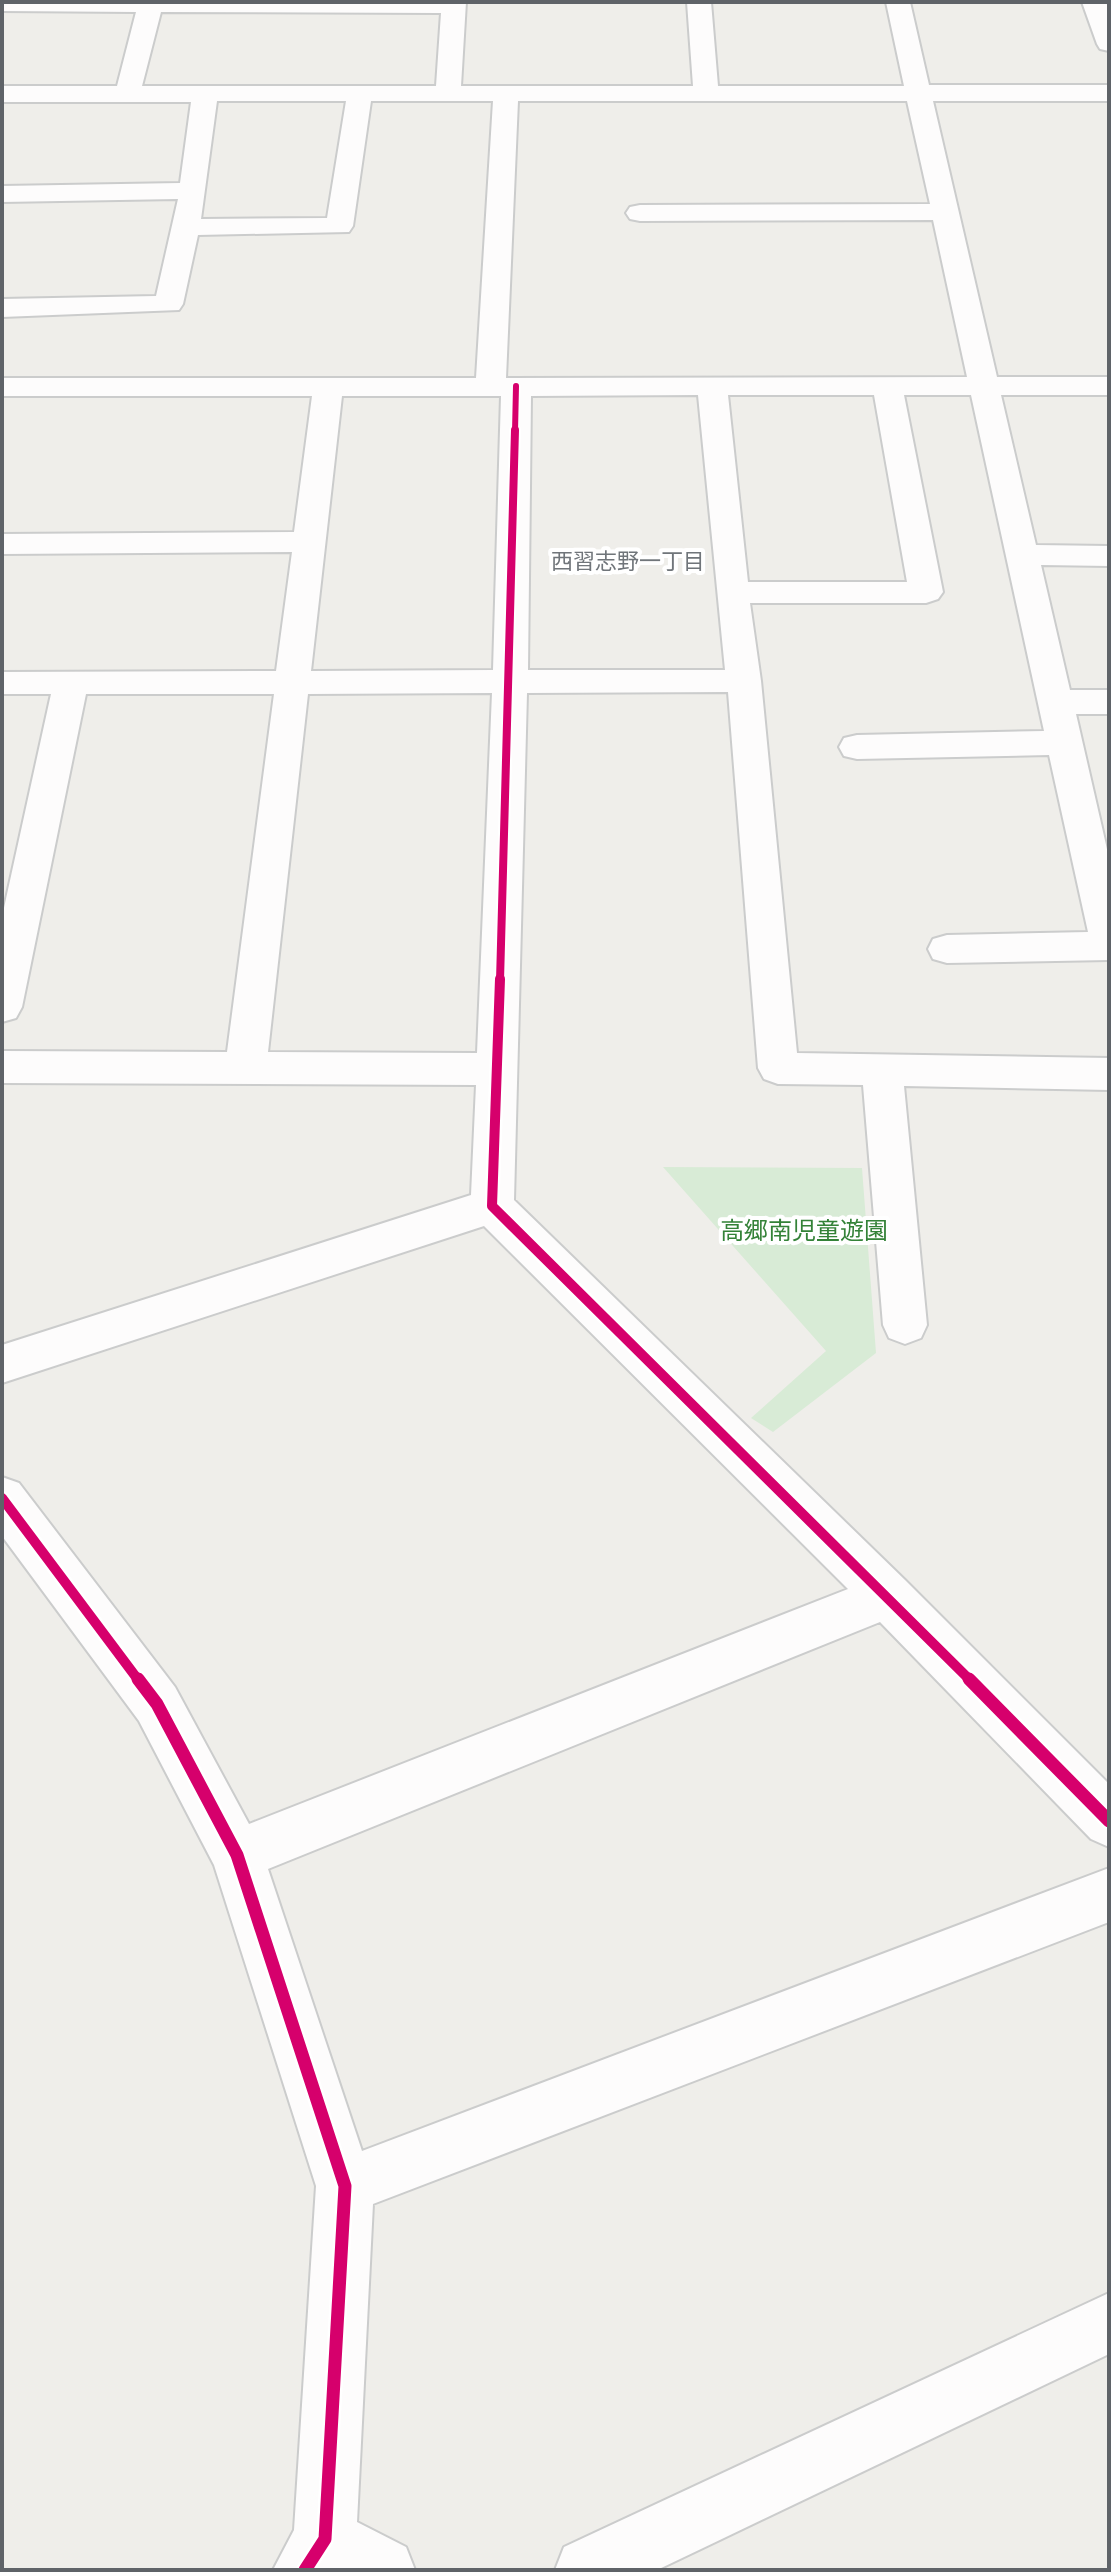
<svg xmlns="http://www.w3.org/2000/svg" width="1111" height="2572" font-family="'Space Grotesk','Noto Sans JP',sans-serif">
	<rect width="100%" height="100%" fill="#efeeea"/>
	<path fill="#d8ebd6" d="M 663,1167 L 862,1168 L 876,1353 L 773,1432 L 751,1418 L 826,1351 Z"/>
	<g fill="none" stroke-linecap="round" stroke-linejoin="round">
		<g stroke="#cbcccc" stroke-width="4">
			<path id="minor" d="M 2,2 L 466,2 L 461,86 L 693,86 L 687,2 L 711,2 L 718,86 L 904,86 L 886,2 L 910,2 L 929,85 L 1109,85 L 1109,101 L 933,101 L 997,377 L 1109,377 L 1109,395 L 1001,395 L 1036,545 L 1109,546 L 1109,566 L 1041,565 L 1070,690 L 1109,690 L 1109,714 L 1076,714 L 1109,858 L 1109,960 L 947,963 L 933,959 L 928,949 L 933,939 L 947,935 L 1088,932 L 1049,755 L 857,759 L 844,756 L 839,747 L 844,738 L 857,735 L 1044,731 L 971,395 L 904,395 L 943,592 L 938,599 L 926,603 L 750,603 L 761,681 L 797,1053 L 1109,1058 L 1109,1090 L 904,1086 L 927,1325 L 921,1338 L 905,1344 L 889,1338 L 883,1325 L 863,1085 L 778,1084 L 764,1079 L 758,1068 L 728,692 L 527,693 L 514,1200 L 905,1580 L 1109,1784 L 1109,1847 L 1091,1839 L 880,1622 L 268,1869 L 362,2151 L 1109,1868 L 1109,1922 L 373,2204 L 357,2522 L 406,2547 L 415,2570 L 273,2570 L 294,2530 L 316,2186 L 214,1865 L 139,1721 L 2,1536 L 2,1477 L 19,1483 L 175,1687 L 249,1824 L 848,1589 L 484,1226 L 2,1383 L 2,1345 L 471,1195 L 476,1085 L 2,1083 L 2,1051 L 227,1052 L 274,694 L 86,694 L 22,1007 L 16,1018 L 2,1022 L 2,917 L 51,694 L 2,694 L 2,672 L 276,671 L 292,552 L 2,554 L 2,534 L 294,532 L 312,396 L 2,396 L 2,378 L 476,378 L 493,101 L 371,101 L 353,226 L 349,232 L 198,235 L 183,304 L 179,310 L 2,317 L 2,299 L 156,296 L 178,199 L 2,202 L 2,186 L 180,183 L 191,102 L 2,102 L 2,86 L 117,86 L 136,12 L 2,11 ZM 161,12 L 441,13 L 436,86 L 142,86 ZM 217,101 L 346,101 L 327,218 L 201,219 ZM 518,101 L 907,101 L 930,204 L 640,205 L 630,207 L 626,213 L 630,219 L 640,221 L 933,220 L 967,377 L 506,378 ZM 698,395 L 725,670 L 528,670 L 531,396 ZM 728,395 L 874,395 L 907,582 L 748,582 ZM 342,396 L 501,396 L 493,670 L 311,671 ZM 492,693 L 477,1053 L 268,1052 L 308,694 Z
				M 1082,2 L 1106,2 L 1109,10 L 1109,51 L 1100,49 L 1097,44 Z
				M 1109,2293 L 1109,2354 L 657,2570 L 555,2570 L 564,2547 Z"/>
		</g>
		<use href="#minor" fill="#fdfcfc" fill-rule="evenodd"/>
		<g stroke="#fff" stroke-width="9">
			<path id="cycleway-far3" d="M 515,432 L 516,386"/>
		</g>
		<g stroke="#fff" stroke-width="12">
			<path id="cycleway-far2" d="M 500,981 L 515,430"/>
		</g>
		<g stroke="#fff" stroke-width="15">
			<path id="cycleway-far1" d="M 500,979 L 492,1206 L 971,1681
				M 2,1498 L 139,1681"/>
		</g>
		<g stroke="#fff" stroke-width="18">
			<path id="cycleway" d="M 138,1679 L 157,1704 L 237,1855 L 345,2186 L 325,2539 L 305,2570
				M 969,1679 L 1109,1821"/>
		</g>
		<use href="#cycleway-far3" stroke="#d6006c" stroke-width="6"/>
		<use href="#cycleway-far2" stroke="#d6006c" stroke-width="8"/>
		<use href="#cycleway-far1" stroke="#d6006c" stroke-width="10"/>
		<use href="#cycleway" stroke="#d6006c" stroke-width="13"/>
	</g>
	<g text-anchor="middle" stroke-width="8" stroke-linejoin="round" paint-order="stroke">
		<g font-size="22" fill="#70757a" stroke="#fff">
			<text x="628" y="569">西習志野一丁目</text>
		</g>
		<g font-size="24" fill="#348238" stroke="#fff">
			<text x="804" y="1239">高郷南児童遊園</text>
		</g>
	</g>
	<rect width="1111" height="2572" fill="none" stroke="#5f6368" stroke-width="8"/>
</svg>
